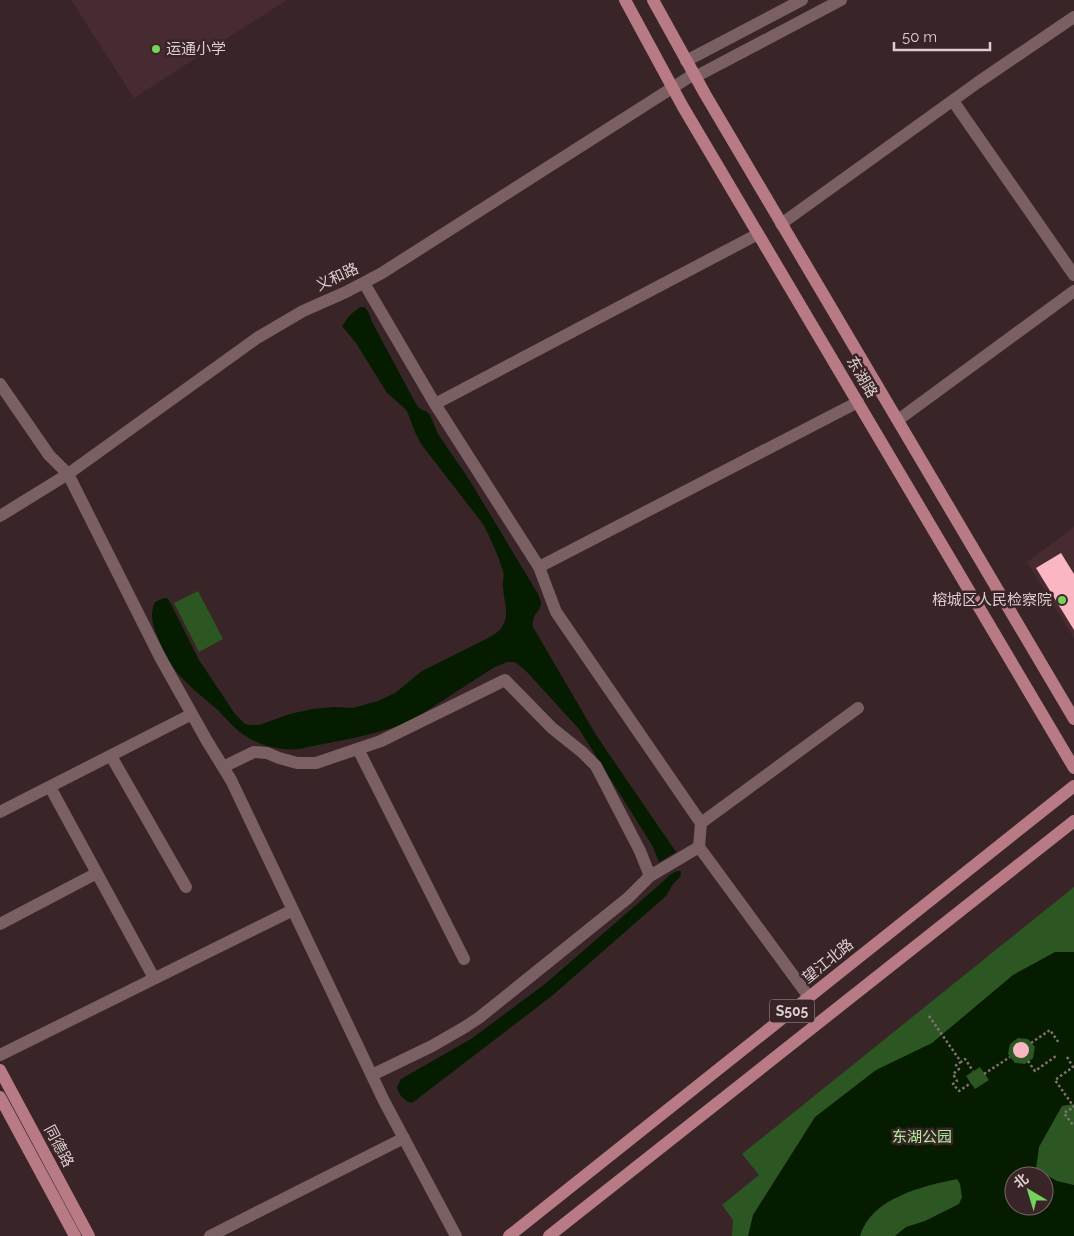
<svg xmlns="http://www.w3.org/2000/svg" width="1074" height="1236" font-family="Raleway,'Noto Sans SC',sans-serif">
	<rect width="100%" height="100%" fill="#392427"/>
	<path fill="#482b30" d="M 71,0 L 287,0 L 134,98 Z
		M 1074,527 L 1074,638 L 1027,562 Z"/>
	<path fill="#2d5722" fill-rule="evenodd" d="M 198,591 L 223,639 L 199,652 L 174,603 Z
		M 1074,887 L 1074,1236 L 732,1236 L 733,1220 L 722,1205 L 759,1175 L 742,1154 ZM 1014,1176 L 1044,1176 L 1044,1206 L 1014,1206 Z"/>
	<path fill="#051c01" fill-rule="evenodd" d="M 360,307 L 365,307 L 369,313 L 372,322 L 416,404 L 419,408 L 427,412 L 430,415 L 438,434 L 470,481 L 538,594 C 539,597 540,599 541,602 C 542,611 531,613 533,627 L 596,735 L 676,852 L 659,862 L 652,845 L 579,729 L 526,671 L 515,662 L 507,662 L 493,668 L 411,721 C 375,736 336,741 299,749 C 281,751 262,746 247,737 C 237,731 227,720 219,711 C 203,697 184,683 172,666 C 166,657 162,648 158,638 C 153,626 149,615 155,602 L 164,598 L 167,598 L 169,600 L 199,660 L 235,714 L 245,724 L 250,725 L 259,725 L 290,714 L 312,709 L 334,707 L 353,708 L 378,701 L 395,693 L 422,671 L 488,638 C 494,635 500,631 503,625 C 510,614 503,598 503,586 C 502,581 505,576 503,571 C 498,555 491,539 483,524 L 421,444 L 415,432 L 407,411 L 401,405 L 387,393 L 356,343 L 342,326 L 350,315 Z
		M 677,871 L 680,871 L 681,872 L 680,877 L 673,884 L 666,896 L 553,995 L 412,1103 C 405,1102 398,1094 397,1087 L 401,1079 L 471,1039 L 545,984 L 658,886 L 670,875 Z
		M 1055,952 L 1074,952 L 1074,1104 L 1062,1106 L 1039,1147 L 1036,1169 L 1057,1181 L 1074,1185 L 1074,1236 L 895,1236 L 906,1227 L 925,1221 L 959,1204 L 962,1197 L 960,1184 L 957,1179 C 923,1186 871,1198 860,1236 L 748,1236 L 753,1215 L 815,1117 L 876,1070 L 932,1043 L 1013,975 ZM 1018,1038 L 1028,1039 L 1035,1047 L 1033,1058 L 1025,1064 L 1015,1063 L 1008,1054 L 1010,1044 ZM 980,1067 L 989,1080 L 975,1089 L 966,1076 ZM 1014,1176 L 1044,1176 L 1044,1206 L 1014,1206 Z"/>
	<path fill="#fab7c1" d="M 1061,553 L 1074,574 L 1074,630 L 1036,568 Z
		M1013 1050a8 8 0 1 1 16 0a8 8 0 1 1-16 0Z"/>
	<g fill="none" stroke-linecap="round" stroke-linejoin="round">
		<path stroke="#837173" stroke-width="2.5" stroke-dasharray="2.5 2.5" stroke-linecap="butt" d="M 929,1016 L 961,1062 L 965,1059 L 973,1071
			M 1031,1043 L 1050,1030 L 1059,1043
			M 1067,1057 L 1073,1067 L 1055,1080 L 1074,1107 L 1064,1113 L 1073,1125
			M 1028,1061 L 1035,1071 L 1056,1056
			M 961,1062 L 956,1065 L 959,1069 L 953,1074 L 957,1081 L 953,1084 L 959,1091 L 971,1083
			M 984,1074 L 1010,1057"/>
		<path stroke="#7a6063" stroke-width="12" d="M 686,61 L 802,0
			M 695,77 L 841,0
			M 953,101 L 1074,275
			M 781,224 L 977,83 L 1074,17
			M 364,283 L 435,404 L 539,567 L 556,612 L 701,823 L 699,847 L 809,997
			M 0,384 L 49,455 L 68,474 L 160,657 L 207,741 L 231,780 L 384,1101 L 456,1236
			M 435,404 L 758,234
			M 898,420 L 1074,291
			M 0,516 L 68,474 L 257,338 L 303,311 L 346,292 L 382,273 L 694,74
			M 539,567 L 858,402
			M 358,749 L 464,959
			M 111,756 L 186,887
			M 223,767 L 254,752 L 267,753 L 279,758 L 297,763 L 316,763 L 381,741 L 505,680 L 552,728 L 582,752 L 596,766 L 640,851 L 650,876
			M 50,787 L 154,978
			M 0,812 L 192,714
			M 701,823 L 858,708
			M 0,924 L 97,873
			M 0,1055 L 293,910
			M 372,1075 L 432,1046 L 465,1027 L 480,1017 L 628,898 L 650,876 L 699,847
			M 210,1236 L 404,1138"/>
		<path stroke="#b87a84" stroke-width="12" d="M 625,0 L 683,107 L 1074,768
			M 653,0 L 705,94 L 1074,719
			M 0,1070 L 89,1236
			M 0,1097 L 75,1236
			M 509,1236 L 1074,786
			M 549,1236 L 1074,821"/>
	</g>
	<g fill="#75d25b" stroke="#392427" stroke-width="2">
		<circle cx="156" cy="49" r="5"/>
		<circle cx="1062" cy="600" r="5"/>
	</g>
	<g text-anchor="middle" stroke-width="5" stroke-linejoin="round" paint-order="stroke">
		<rect fill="#392427" stroke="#ac9b9d" stroke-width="1" x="769.5" y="999.5" width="45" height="23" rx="4"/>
		<g font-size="14" font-weight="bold" fill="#ddced0">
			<text x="792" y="1016">S505</text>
		</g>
		<g font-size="15" fill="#ddced0" stroke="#392427" text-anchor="start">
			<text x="166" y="54">运通小学</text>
			<text x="1052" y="605" text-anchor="end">榕城区人民检察院</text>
		</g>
		<g font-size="15" fill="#ddced0" stroke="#392427">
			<text transform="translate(337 277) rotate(-25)" y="5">义和路</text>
			<text transform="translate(862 377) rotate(59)" y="5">东湖路</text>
			<text transform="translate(828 961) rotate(-39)" y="5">望江北路</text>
			<text transform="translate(59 1146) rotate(62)" y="5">同德路</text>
		</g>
		<g font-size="15" fill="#aef09d" stroke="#392427">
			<text x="922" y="1142">东湖公园</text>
		</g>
	</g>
	<g transform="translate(1029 1191) rotate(322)"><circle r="24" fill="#392427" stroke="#7b686b"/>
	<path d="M0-4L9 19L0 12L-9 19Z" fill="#75d25b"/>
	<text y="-8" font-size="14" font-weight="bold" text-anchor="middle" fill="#ddced0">北</text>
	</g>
	<path d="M894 42v8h96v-8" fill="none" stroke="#ddced0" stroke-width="2.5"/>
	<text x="902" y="42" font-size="15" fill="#ddced0" stroke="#392427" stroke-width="4" paint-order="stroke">50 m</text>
</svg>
